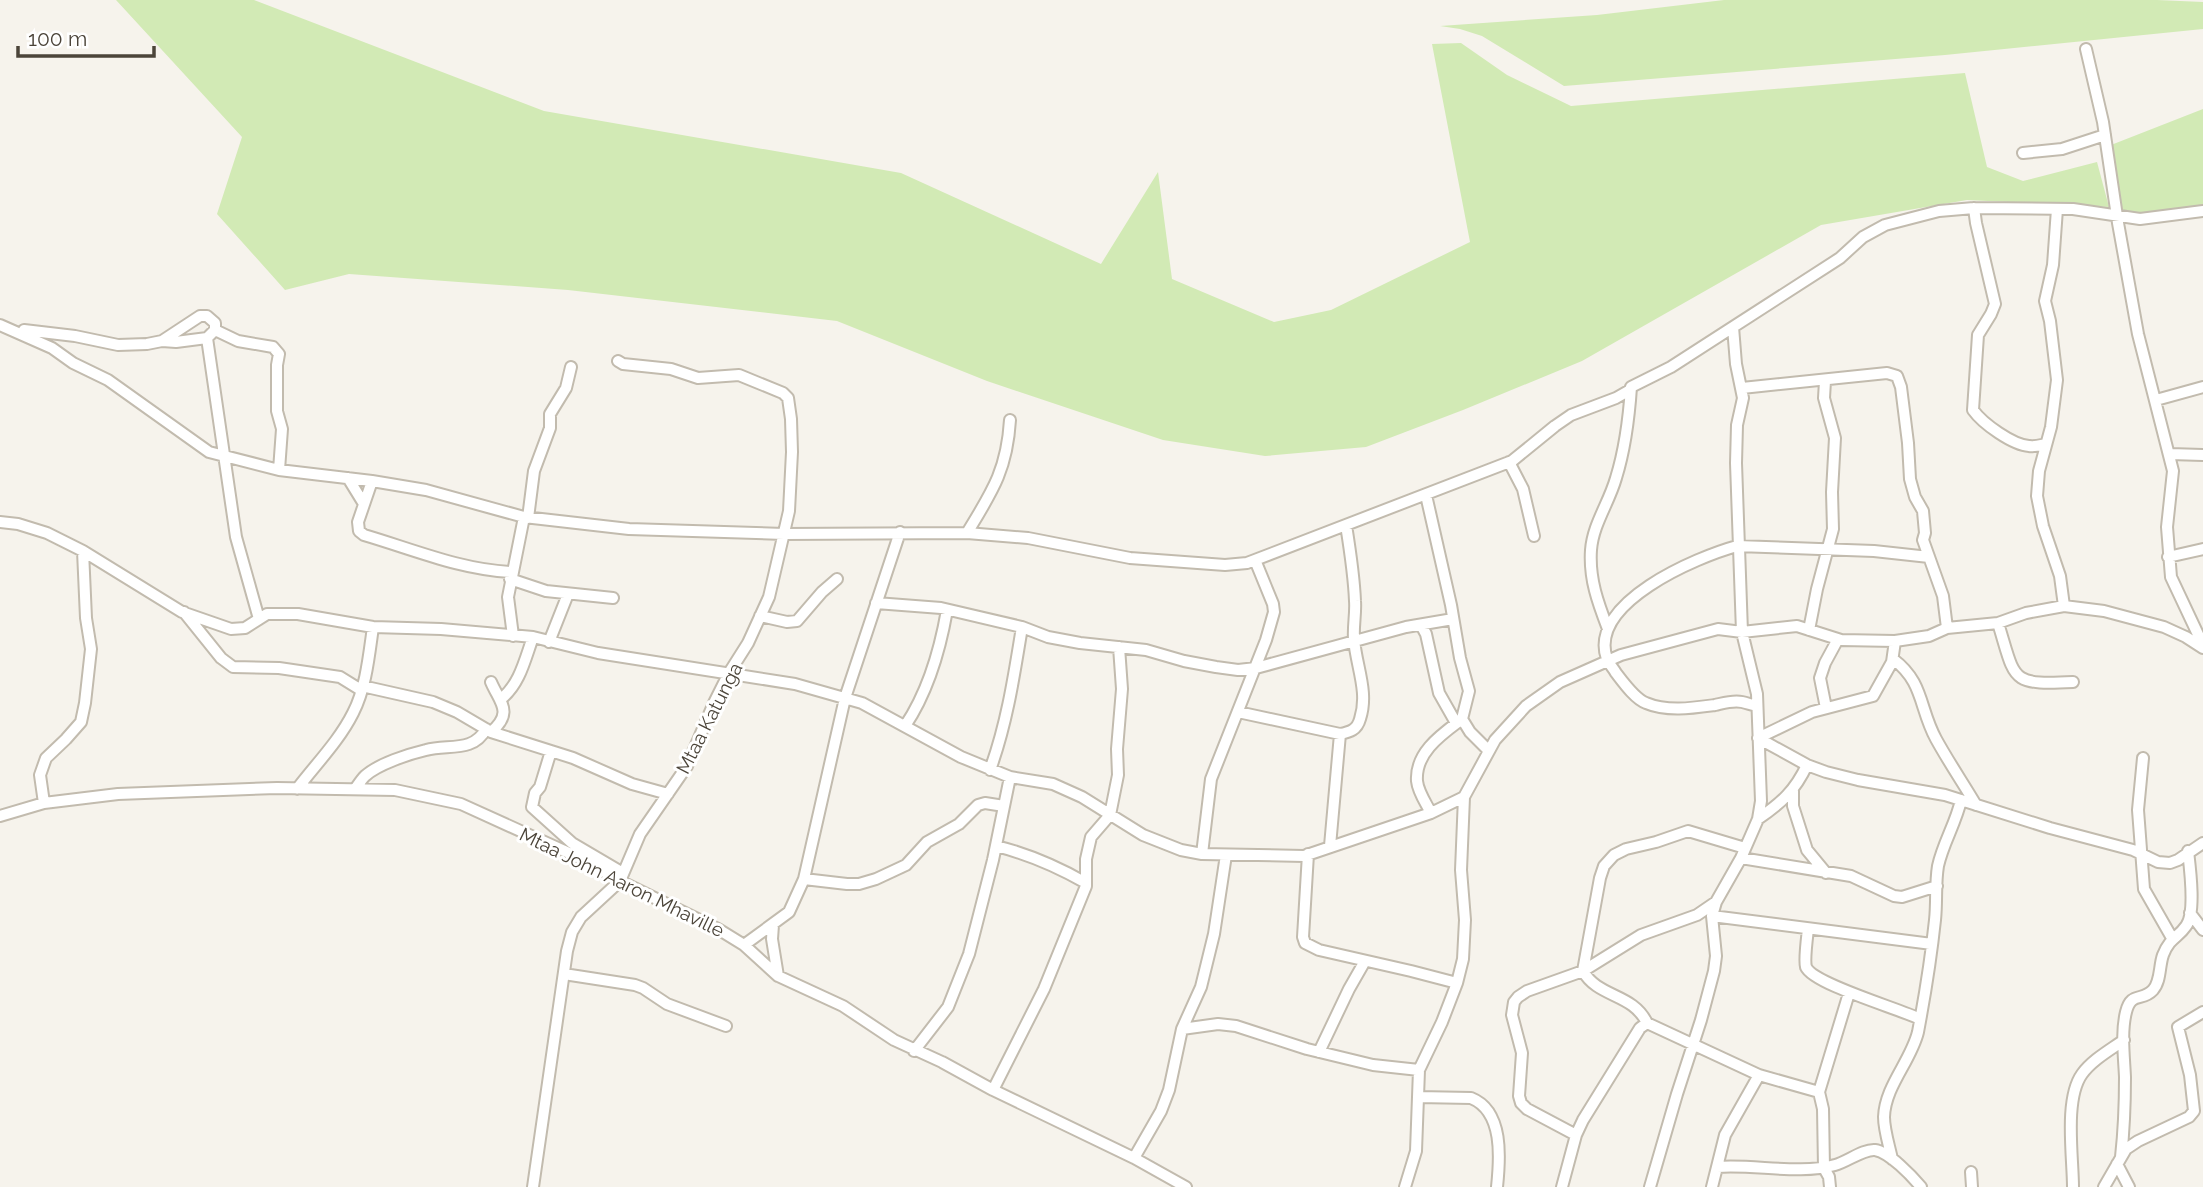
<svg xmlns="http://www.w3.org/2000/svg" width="2203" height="1187" font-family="Raleway,sans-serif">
	<rect width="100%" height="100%" fill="#f6f3ec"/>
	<path fill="#d2eab5" d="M 116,0 L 254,0 L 544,111 L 901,173 L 1101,264 L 1158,172 L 1172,279 L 1274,322 L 1331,310 L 1470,242 L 1432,44 L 1461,43 L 1507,75 L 1571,106 L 1965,73 L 1987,167 L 2023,181 L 2097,162 L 2109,207 L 1967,200 L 1821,225 L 1582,361 L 1463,410 L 1366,447 L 1265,456 L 1163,440 L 987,381 L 837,321 L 568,290 L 349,274 L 285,290 L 217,214 L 242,137 Z
		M 1724,0 L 2157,0 L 2203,2 L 2203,29 L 1945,55 L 1564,86 L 1482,36 L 1460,29 L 1440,26 L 1597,15 Z
		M 2203,109 L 2203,206 C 2176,210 2150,215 2122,211 L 2111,145 Z"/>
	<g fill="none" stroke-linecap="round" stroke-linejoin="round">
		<g stroke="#c2bbae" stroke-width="14">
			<path id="minor" d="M 2086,49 L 2103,122 L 2118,223 L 2138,334 L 2173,471 L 2167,527 L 2171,577 L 2203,645
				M 2023,153 L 2062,149 L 2105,135
				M 1974,208 L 1976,223 L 1995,304 L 1991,314 L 1978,335 L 1973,410 C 1983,424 2013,445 2029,446 C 2035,447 2041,445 2046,444
				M 2057,209 L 2053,265 L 2045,301 L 2050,321 L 2057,380 L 2051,427 L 2039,471 L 2037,496 L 2043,526 L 2060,576 L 2064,606
				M 0,325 L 52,348 L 73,363 L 108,380 L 209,452 L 279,470 L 372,481 L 426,490 L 524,517 L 629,529 L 784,534 L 967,533 L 1028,538 L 1130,558 L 1225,565 L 1247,563 L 1512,461 L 1555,426 L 1571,415 L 1616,398 L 1630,390 L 1631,387 L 1671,367 L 1840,258 L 1863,237 L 1885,225 L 1939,211 L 1974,208 L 2073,209 L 2140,219 L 2203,211
				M 24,330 L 75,336 L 118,345 L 147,344 L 162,341 L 176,342 L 207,338 L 215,330 L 215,323 L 207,316 L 200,316 L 162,341
				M 215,330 L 238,341 L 273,347 L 279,354 L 277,365 L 277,411 L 282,429 L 279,470
				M 207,338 L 236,537 L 259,619
				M 1742,388 L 1887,373 L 1897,376 L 1901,387 L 1908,443 L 1910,479 L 1915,497 L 1923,511 L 1925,533 L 1923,540 L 1943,596 L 1947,628
				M 2156,400 L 2203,387
				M 2170,454 L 2203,455
				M 1509,462 L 1523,489 L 1534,536
				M 348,478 L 364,504
				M 372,481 L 358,522 L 359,531 L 364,535 C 412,549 461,570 512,572
				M 1426,495 L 1451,605 L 1460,658 L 1469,691 L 1462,719 L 1470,732 L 1489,751
				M 528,518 L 534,471 L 550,428 L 550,414 L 566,388 L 571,367
				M 0,522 L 18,524 L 47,533 L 83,551 L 182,612 L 231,629 L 245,628 L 267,614 L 298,614 L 373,627 L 441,629 L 533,637 L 598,653 L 795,684 L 862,703 L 961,757 L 1010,777 L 1053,784 L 1082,797 L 1143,835 L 1181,850 L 1202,854 L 1304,856 L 1431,813 L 1464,797
				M 967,533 C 992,492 1007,470 1010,420
				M 2168,557 L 2203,549
				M 510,579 L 546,591 L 613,598
				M 876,603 L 941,608 L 1022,627 L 1048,637 L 1080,643 L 1146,650 L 1184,661 L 1216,667 L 1238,670 L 1256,668 L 1406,627 L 1453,619
				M 184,612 L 221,658 L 233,667 L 279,668 L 340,677 L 361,690
				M 760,616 L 787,622 L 797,621 L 822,592 L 837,579
				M 1998,623 C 2016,681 2009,685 2073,682
				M 1421,625 L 1426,634 L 1439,693 L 1456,723
				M 1608,629 C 1598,603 1589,579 1591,550 C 1593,524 1609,503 1616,478 C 1625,449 1629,418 1631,387
				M 1809,630 L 1817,589 L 1833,529 L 1832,492 L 1835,438 L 1824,398 L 1825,381
				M 513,636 L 508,597 L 524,517
				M 549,642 L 568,594
				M 1893,659 C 1924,682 1919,708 1936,739 C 1948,761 1963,783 1976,805
				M 362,686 L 433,702 L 457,712 L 491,732 L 573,758 L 632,784 L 668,794
				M 501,699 C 520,684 525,659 533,637
				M 1757,706 C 1752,705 1747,703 1742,702 C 1733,700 1724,703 1715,705 C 1693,708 1667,712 1646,703 C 1635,699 1623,682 1616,673 C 1614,669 1609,664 1607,659 C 1587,603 1697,557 1737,546 L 1874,551 L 1929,557
				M 1826,708 L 1820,678 L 1825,663 L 1838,639
				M 1238,712 L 1340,734 C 1350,732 1357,730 1360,719 C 1369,692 1356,666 1354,639 C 1353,626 1356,613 1355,601 C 1354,575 1350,550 1346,525
				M 905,726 C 928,692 940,650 947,610
				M 491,732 C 514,712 500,703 491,682
				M 1758,738 L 1807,765 L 1826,772 L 1858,780 L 1945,795 L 2050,828 L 2133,850 L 2158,862 L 2170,863 L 2178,860 L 2203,843
				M 1758,738 L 1812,712 L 1873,696 L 1892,662 L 1895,641
				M 551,751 L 540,787 L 535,793 L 532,807 L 572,843 L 623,873
				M 2143,758 L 2138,810 L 2144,889 L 2172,938
				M 990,770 C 1007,723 1014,676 1022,627
				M 297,789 C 316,764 339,741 353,713 C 366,688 369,655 373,627
				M 355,789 C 358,785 361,780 365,776 C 378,764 409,754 426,750 C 448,744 473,753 486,729
				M 1793,791 L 1793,806 L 1807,850 L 1826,873
				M 44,803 L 40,775 L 46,758 L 66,739 L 81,722 L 85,703 L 91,649 L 86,618 L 83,551
				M 1431,813 C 1426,803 1418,792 1417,781 C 1415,752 1442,734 1462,719
				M 0,816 L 44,803 L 118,794 L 277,788 L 395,790 L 461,804 L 580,858 L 620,881 L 718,929 L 744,945 L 778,976 L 843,1006 L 894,1040 L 942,1062 L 993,1090 L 1134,1158 L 1186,1187
				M 1758,819 C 1781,803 1795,791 1807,765
				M 996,846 C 1028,854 1058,867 1086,883
				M 1330,846 L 1340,734
				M 1202,854 L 1211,779 L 1266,640 L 1274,612 L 1273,604 L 1255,560
				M 1308,854 L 1303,937 L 1305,943 L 1319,950 L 1411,971 L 1457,983
				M 1741,858 L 1851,876 L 1894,896 L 1902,897 L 1937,886
				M 804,879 L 847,884 L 859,884 L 876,879 L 906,865 L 927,842 L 959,824 L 978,805 L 985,803 L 1004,806
				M 2190,913 L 2203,930
				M 1712,916 L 1932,944
				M 773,925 L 772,939 L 778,976
				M 1808,929 C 1807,938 1804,960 1806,967 C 1813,984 1900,1009 1920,1019
				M 744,945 L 789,912 L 804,879 L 845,698 L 900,532
				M 564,974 L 635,985 L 643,988 L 667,1004 L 726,1026
				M 1647,1023 C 1633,993 1598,998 1583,971 L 1600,878 L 1604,866 L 1614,855 L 1626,849 L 1656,842 L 1688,831 L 1745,848
				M 1182,1029 L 1218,1024 L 1236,1026 L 1307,1049 L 1373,1065 L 1419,1070
				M 914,1051 L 948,1007 L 969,954 L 993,860 L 1010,777
				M 1319,1052 L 1349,989 L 1365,961
				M 993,1090 L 1044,989 L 1086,886 L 1086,859 L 1091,837 L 1110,815 L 1118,775 L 1117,749 L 1122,689 L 1119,647
				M 1418,1097 L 1471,1098 C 1504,1111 1500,1159 1497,1187
				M 1576,1135 L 1527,1109 L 1521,1103 L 1519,1096 L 1522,1053 L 1512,1015 L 1514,1002 L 1518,997 L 1527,991 L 1583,971 L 1641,935 L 1697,915 L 1716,902
				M 2121,1157 C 2124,1130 2125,1104 2125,1077 C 2124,1056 2121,1032 2126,1012 C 2131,991 2142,1002 2153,990 C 2161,981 2159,966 2163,955 C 2170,937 2178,938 2186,926 C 2196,913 2190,868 2188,851
				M 1134,1158 L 1161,1111 L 1169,1090 L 1182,1029 L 1201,987 L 1214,934 L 1226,855
				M 1892,1159 C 1889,1145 1884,1130 1884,1117 C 1885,1086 1911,1061 1918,1032 C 1925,995 1931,958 1935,920 C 1937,902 1935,884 1938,866 C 1943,843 1956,823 1961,800
				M 2117,1164 L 2129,1187
				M 1717,1167 C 1755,1164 1799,1175 1835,1165 C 1847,1162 1863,1149 1875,1150 C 1889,1152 1912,1176 1921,1187
				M 1971,1172 L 1972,1187
				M 533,1187 L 567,951 L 572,932 L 581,917 L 620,881 L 640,834 L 687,766 L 714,703 L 729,673 L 748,643 L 769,597 L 789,511 L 792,452 L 791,419 L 788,398 L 783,393 L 739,375 L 698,378 L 671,369 L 623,364 L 618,361
				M 1405,1187 L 1416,1151 L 1419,1070 L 1442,1022 L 1457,983 L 1463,959 L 1465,920 L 1461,870 L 1464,797 L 1495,740 L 1526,706 L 1560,682 L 1621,655 L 1718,629 L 1742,632 L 1797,626 L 1841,640 L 1895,641 L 1929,636 L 1947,628 L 1998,623 L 2026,613 L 2064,606 L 2104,611 L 2164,627 L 2186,637 L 2203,648
				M 1562,1187 L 1576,1135 L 1583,1120 L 1640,1028 L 1647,1023 L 1759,1075 L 1819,1092
				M 1650,1187 L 1677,1094 L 1701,1020 L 1714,971 L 1716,956 L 1712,916 L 1716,902 L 1741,858 L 1758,819 L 1761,801 L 1757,694 L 1742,632 L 1736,463 L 1737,425 L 1743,398 L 1736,364 L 1733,327
				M 1712,1187 L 1725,1135 L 1759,1075
				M 1830,1187 L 1829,1177 L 1824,1168 L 1823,1109 L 1819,1092 L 1849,993
				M 2073,1187 C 2073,1157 2064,1099 2082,1074 C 2092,1060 2110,1050 2124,1040
				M 2104,1187 L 2126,1149 L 2138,1141 L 2189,1117 L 2194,1111 L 2190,1075 L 2178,1027 L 2203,1012"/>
		</g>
		<use href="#minor" stroke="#fff" stroke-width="10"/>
	</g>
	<g text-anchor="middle" stroke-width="6" stroke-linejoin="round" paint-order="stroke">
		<g font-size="19" fill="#4b4439" stroke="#fff">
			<text transform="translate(709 718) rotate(-63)" y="7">Mtaa Katunga</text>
			<text transform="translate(622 882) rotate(26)" y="7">Mtaa John Aaron Mhaville</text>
		</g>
	</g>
	<path d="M18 46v10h136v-10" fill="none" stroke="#4b4439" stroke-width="3.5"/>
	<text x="28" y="46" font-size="21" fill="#4b4439" stroke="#ffffff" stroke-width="5" paint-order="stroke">100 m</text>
</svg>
